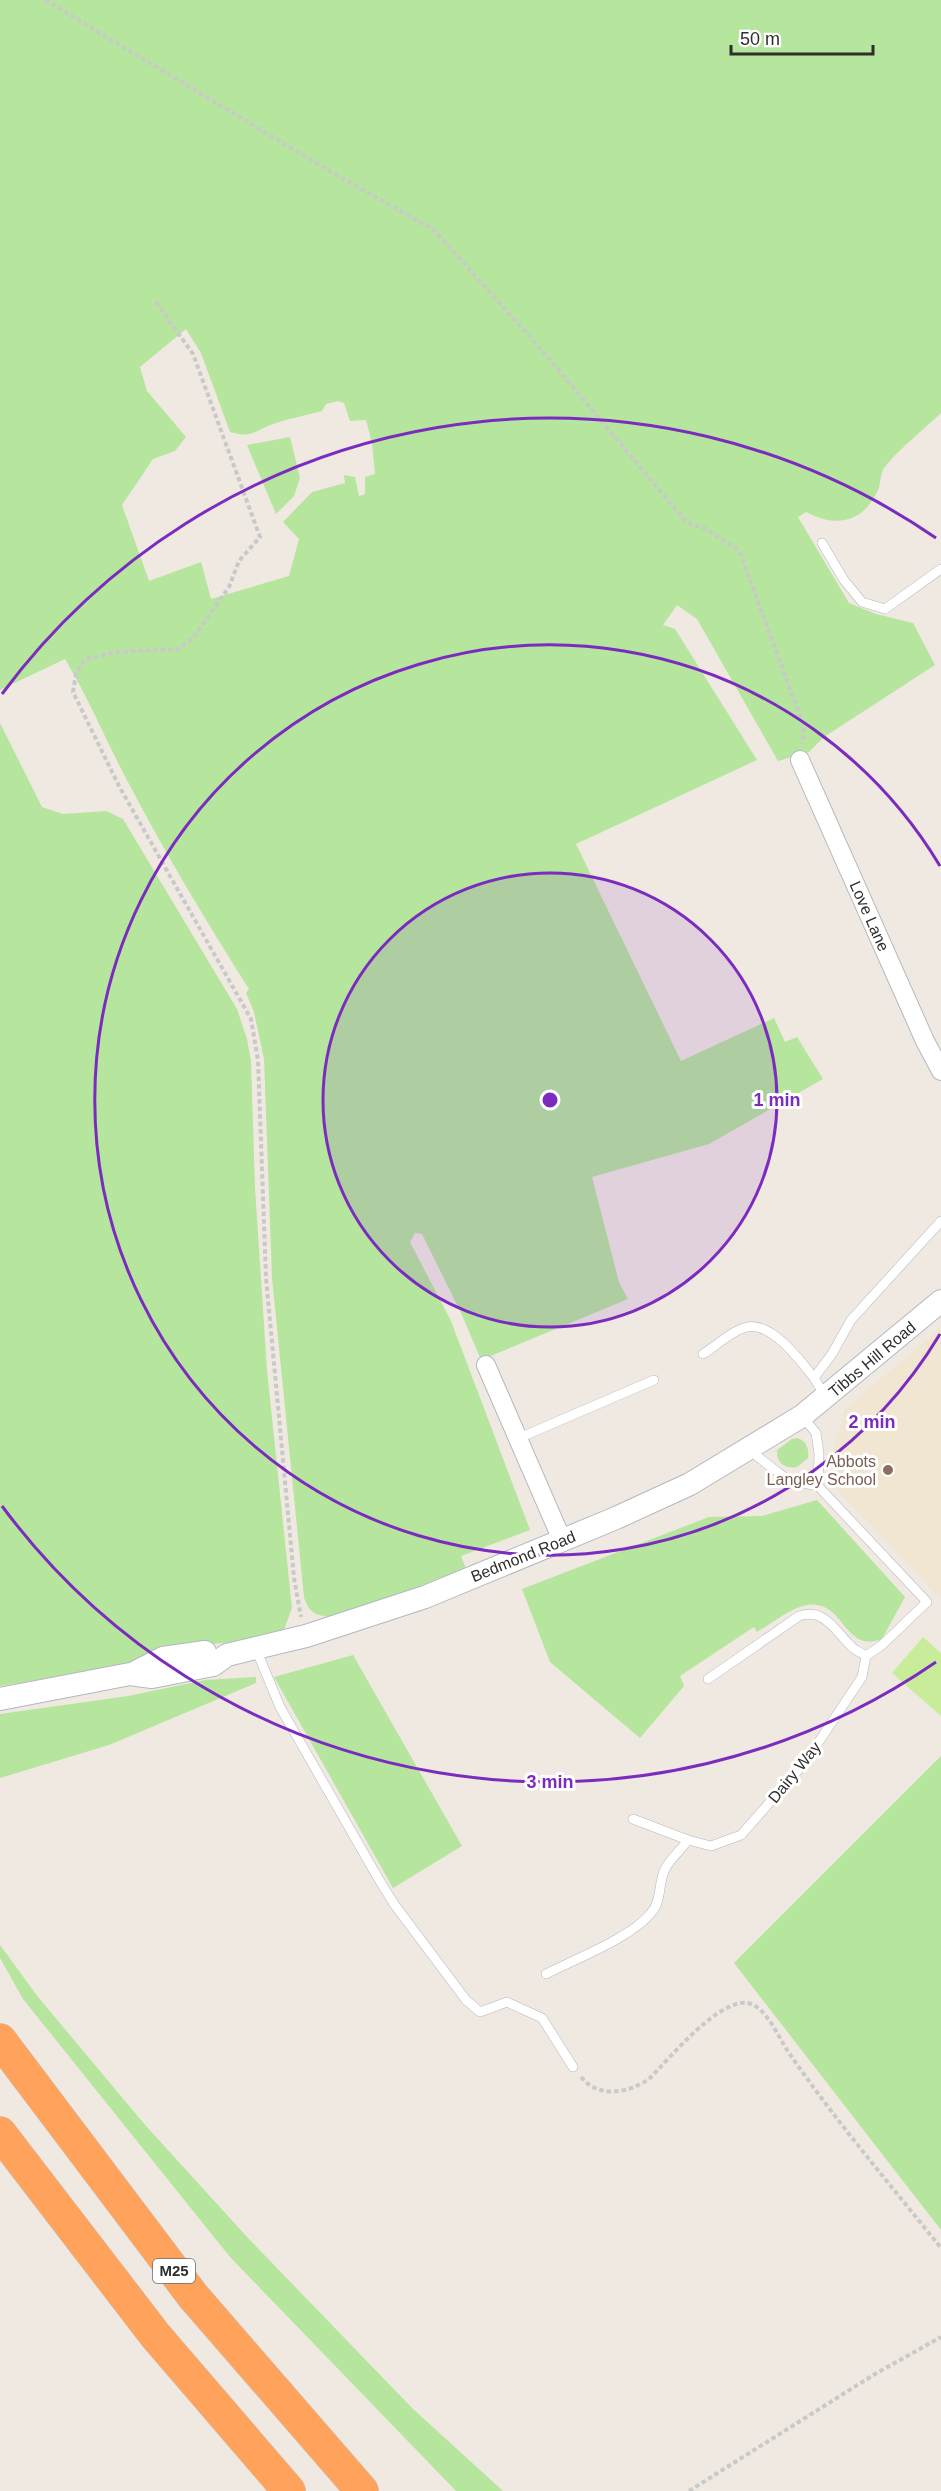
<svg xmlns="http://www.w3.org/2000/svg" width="941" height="2491" font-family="Helvetica,sans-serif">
	<rect width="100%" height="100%" fill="#efe9e1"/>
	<path fill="#f0e6d1" d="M 941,1328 L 941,1599 L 838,1490 L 833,1450 L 845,1409 Z"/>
	<path fill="#b6e59e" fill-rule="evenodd" d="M 0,0 L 941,0 L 941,413 C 925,428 896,452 884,468 C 880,474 881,483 878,490 C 863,523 836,528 806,512 L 798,517 L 849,603 L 876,614 L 913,623 L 935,665 L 824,737 L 809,752 L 778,761 L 697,619 L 677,605 L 663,625 L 675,629 L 757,760 L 576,844 L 681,1061 L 774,1018 L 785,1042 L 797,1037 L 823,1079 L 709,1144 L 592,1177 L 619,1282 L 628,1299 L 481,1360 L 462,1315 L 422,1234 L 415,1233 L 410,1242 L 451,1321 L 530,1530 L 461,1556 L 467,1571 L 332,1617 C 316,1616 308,1612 304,1597 L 272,1278 L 264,1059 L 254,1012 L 246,993 L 249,989 C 206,921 165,853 128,782 C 106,741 89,699 65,659 L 0,690 ZM 186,329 L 201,353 L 230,432 C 254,439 256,429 276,423 C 291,418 307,415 322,411 L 326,404 L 338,401 L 344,403 L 350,421 L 366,420 L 372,443 L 375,474 L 365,477 L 365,494 L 359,496 L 355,477 L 344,475 L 345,483 L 312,492 L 283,522 L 299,539 L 289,576 L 211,599 L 201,562 L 149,581 L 122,505 L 153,459 L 175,451 L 186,437 L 147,391 L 140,367 Z
		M 290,437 L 300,478 L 294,496 L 276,514 L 247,445 Z
		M 0,723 L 42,807 L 63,814 L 106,811 L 123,819 L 237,1009 L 247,1039 L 251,1061 L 255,1188 L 267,1370 L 292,1608 L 284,1630 L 247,1641 L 166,1648 L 118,1668 L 0,1686 Z
		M 797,1438 C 807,1441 809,1449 808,1458 L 797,1467 C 785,1469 776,1463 777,1450 L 792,1439 Z
		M 817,1500 L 905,1597 L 882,1639 C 843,1654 845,1599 807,1605 C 791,1608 772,1623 757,1632 L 754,1627 L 680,1676 L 684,1686 L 640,1738 L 550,1662 L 522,1589 L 709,1517 L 762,1516 Z
		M 353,1655 L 462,1846 L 393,1888 L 274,1677 Z
		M 256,1677 L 256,1683 L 109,1745 L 0,1778 L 0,1714 L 128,1696 L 205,1680 Z
		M 941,1756 L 941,2230 L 734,1963 Z
		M 0,1945 L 38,1997 L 146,2126 L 248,2238 L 412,2408 L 503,2491 L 456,2491 L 230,2257 L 23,1999 L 0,1958 Z"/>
	<path fill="#c9ec9a" d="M 923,1637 L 941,1653 L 941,1716 L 892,1673 Z"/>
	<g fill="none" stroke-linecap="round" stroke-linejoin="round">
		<g stroke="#b4b7c1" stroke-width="10">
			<path id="service" d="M 822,543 L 844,580 L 862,602 L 885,609 L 941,569
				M 703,1354 C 716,1346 731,1331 747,1327 C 772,1322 801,1361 814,1378
				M 825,1396 L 814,1378 L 832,1354 L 851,1320 L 941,1221
				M 802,1416 L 816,1433 L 819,1454 L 818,1486
				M 519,1438 L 654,1380
				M 256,1649 L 280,1707 L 378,1878 L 394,1904 L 466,2000 L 480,2012 L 507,2002 L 542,2018 L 573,2067
				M 708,1679 L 799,1616 C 824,1608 834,1629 850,1645 C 854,1650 860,1652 866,1656
				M 633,1819 L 688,1840
				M 546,1974 C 575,1959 631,1938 651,1913 C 662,1901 658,1883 665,1869 C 670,1859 681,1850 688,1840 L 711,1846 L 741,1835 L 806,1761 L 862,1677 L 866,1656 L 882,1645 L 927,1602 L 818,1486 L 788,1480 L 749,1450"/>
		</g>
		<g stroke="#b4b7c1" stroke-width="20">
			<path id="minor" d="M 800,760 L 925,1041 L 941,1071
				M 486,1365 L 562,1540"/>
		</g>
		<g stroke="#b4b7c1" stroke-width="24">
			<path id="tertiary" d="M 132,1674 L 163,1658 L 205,1652
				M 0,1699 L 130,1674 L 152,1677 L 213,1665 L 227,1655 L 306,1636 L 425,1597 L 616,1518 L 690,1484 L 802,1416 L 941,1301"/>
		</g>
		<g stroke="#c9c9c9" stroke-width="34">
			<path id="motorway" d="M 0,2040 L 193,2296 L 362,2491
				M 0,2133 L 155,2335 L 289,2491"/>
		</g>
		<path stroke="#c9c9c9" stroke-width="4" stroke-dasharray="4.5 3" stroke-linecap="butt" d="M 45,0 L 333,173 L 434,230 L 547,356 L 687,523 L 704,528 L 739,550 L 804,727 L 802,744
			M 156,302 L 193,354 L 260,537 L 239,561 L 229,587 L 194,637 L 179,649 L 117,652 L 85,659 L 76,674 L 73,692 L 119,786 L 251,1019 L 258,1060 L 266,1278 L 294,1578 L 301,1617
			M 581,2077 C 599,2099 628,2093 649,2079 C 669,2059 718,1999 747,2003 C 765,2005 778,2036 787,2050 C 834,2119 889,2183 941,2248
			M 689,2491 L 875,2374 L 941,2337"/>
		<use href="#service" stroke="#fff" stroke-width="9"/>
		<use href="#minor" stroke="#fff" stroke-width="18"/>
		<use href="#tertiary" stroke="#fff" stroke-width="22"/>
		<use href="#motorway" stroke="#ffa35c" stroke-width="33"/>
	</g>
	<circle cx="550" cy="1100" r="227" fill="#7b2cbf" fill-opacity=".12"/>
	<g fill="none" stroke="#7b2cbf" stroke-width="3">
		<circle cx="550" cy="1100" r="227"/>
		<path d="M940 1334A455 455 0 1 1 940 866"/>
		<path d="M936 1662A682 682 0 0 1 2 1506M2 694A682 682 0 0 1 936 538"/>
	</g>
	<circle fill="#8d6e63" stroke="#fff" stroke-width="2" cx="888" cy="1470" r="6"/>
	<g text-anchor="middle" stroke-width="6" stroke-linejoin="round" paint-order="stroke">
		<rect fill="#fff" stroke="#6d6d6d" stroke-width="1.5" x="153" y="2259" width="42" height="24" rx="4.5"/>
		<g font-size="15" font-weight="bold" fill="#2e2e2e">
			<text x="174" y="2276">M25</text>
		</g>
		<g font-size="16" fill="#2e2e2e" stroke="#fff">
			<text transform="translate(870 916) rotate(66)" y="6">Love Lane</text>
			<text transform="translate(872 1359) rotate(-40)" y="6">Tibbs Hill Road</text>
			<text transform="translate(523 1556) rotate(-22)" y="6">Bedmond Road</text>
			<text transform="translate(794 1772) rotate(-51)" y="6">Dairy Way</text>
		</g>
		<g font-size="16" fill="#785e54" stroke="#fff" text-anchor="end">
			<text x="876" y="1467">Abbots<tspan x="876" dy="18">Langley School</tspan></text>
		</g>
	</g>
	<circle cx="550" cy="1100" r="9" fill="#7b2cbf" stroke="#fff" stroke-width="3"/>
	<g font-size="18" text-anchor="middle" font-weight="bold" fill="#7b2cbf" stroke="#fff" stroke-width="6" stroke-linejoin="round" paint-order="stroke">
		<text x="777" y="1106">1 min</text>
		<text x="872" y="1428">2 min</text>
		<text x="550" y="1788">3 min</text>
	</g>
	<path d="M731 45v9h142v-9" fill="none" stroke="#2e2e2e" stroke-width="3"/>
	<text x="740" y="45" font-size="18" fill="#2e2e2e" stroke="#ffffff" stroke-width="4.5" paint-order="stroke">50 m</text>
</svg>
